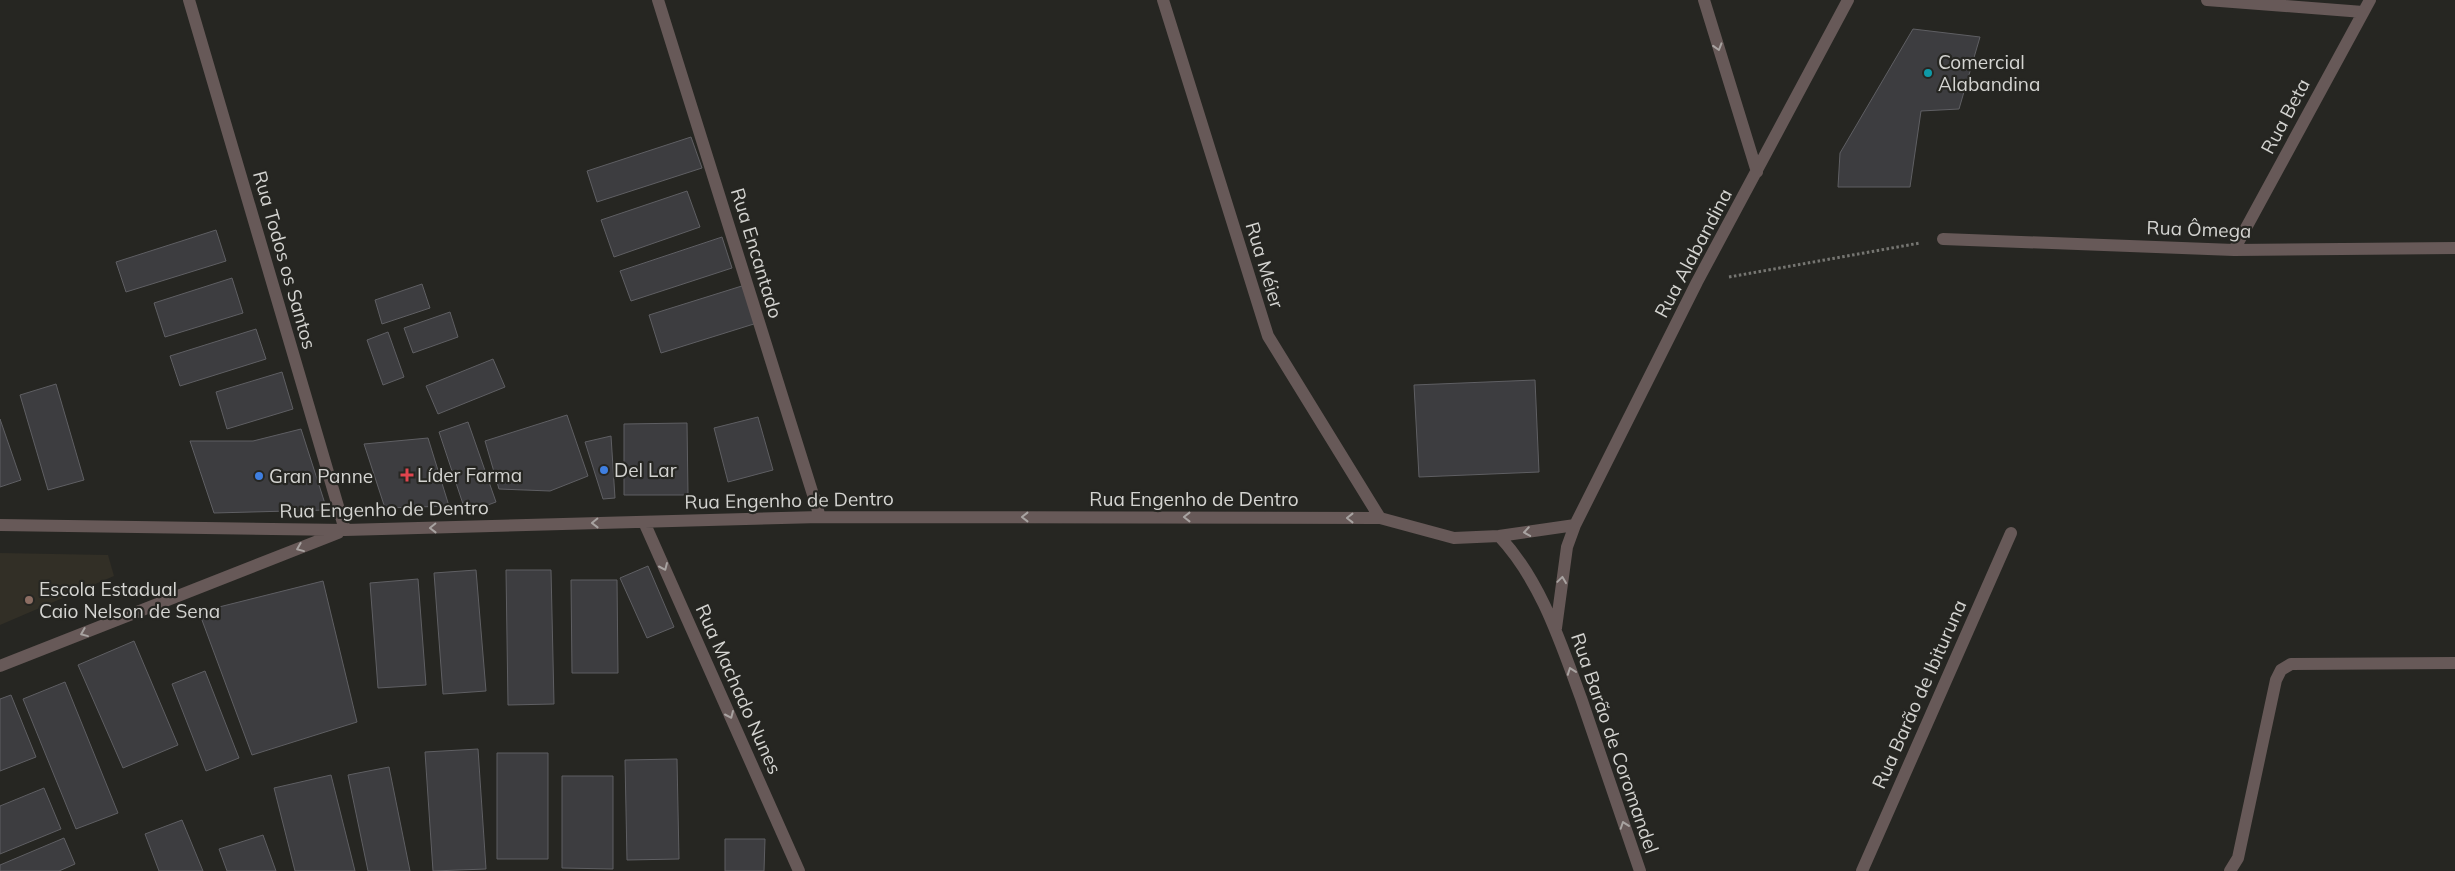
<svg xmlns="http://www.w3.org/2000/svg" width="2455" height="871" font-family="Mulish,sans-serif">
	<rect width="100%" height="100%" fill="#262622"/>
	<path fill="#322f26" d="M 0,553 L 108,555 L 114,576 L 0,625 Z"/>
	<path fill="#3d3d40" stroke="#5f5f63" d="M 1913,29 L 1980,37 L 1959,109 L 1921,111 L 1910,187 L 1838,187 L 1840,153 Z
		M 691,137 L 702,168 L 597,202 L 587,171 Z
		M 687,191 L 700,227 L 614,257 L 601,220 Z
		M 216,230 L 226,261 L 126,292 L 116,262 Z
		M 722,237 L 732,268 L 631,301 L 620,271 Z
		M 232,278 L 243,313 L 165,337 L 154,303 Z
		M 422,284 L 430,308 L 382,324 L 375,300 Z
		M 745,285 L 757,323 L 661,353 L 649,315 Z
		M 450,312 L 458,337 L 413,353 L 404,328 Z
		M 256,329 L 266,359 L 180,386 L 170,356 Z
		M 388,332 L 404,377 L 383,385 L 367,340 Z
		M 493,359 L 505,387 L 438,414 L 426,386 Z
		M 282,372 L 293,409 L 227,429 L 216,392 Z
		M 1535,380 L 1539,472 L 1419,477 L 1414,385 Z
		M 56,384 L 84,480 L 48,490 L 20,395 Z
		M 567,415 L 588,476 L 550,491 L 499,489 L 485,441 Z
		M 758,417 L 773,470 L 728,482 L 714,428 Z
		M 0,419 L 21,480 L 0,487 Z
		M 468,422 L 496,502 L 466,513 L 439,432 Z
		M 687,423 L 688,495 L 624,495 L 624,424 Z
		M 301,429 L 327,510 L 214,513 L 190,441 L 253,441 Z
		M 611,436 L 615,498 L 603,499 L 585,442 Z
		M 428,438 L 449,506 L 385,508 L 364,444 Z
		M 648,566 L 674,627 L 647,638 L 620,578 Z
		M 476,570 L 486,691 L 443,694 L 434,573 Z
		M 506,570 L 551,570 L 554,704 L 508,705 Z
		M 418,579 L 426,685 L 378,688 L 370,583 Z
		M 571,580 L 617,580 L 618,673 L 572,673 Z
		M 323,581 L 357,722 L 252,755 L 199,612 Z
		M 134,641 L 178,745 L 123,768 L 78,665 Z
		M 205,671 L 239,758 L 206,771 L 172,684 Z
		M 65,682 L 118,813 L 76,829 L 23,699 Z
		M 11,695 L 36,757 L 0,771 L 0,699 Z
		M 478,749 L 486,869 L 433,871 L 425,752 Z
		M 497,753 L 548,753 L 548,859 L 497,859 Z
		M 677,759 L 679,859 L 627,860 L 625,760 Z
		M 389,767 L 410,871 L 368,871 L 348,775 Z
		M 331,775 L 355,871 L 295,871 L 274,788 Z
		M 562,776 L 613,776 L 613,869 L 562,868 Z
		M 44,788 L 61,829 L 0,854 L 0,806 Z
		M 182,820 L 203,871 L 159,871 L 145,834 Z
		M 263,835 L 276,871 L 227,871 L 219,849 Z
		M 64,838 L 75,864 L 59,871 L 0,871 L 0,865 Z
		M 725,839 L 765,839 L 764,871 L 725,871 Z"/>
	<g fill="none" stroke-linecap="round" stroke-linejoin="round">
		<path stroke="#767672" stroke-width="3" stroke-dasharray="2.5 2.5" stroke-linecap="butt" d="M 1729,277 L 1920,243"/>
		<path stroke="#675958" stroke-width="12" d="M 189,0 L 345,530
			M 658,0 L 820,517
			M 1163,0 L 1268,336 L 1380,518
			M 1704,0 L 1757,172
			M 2207,0 L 2363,12
			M 1943,239 L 2234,250 L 2455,248
			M 2234,250 L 2370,0
			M 644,522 L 799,871
			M 0,525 L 345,530 L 820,517 L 1380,518 L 1454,538 L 1499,536 L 1575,525
			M 1499,536 C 1541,581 1560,641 1581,698 C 1601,755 1620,813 1640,871
			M 1556,628 L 1567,547 L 1575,525 L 1697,282 L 1848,0
			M 0,666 L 338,533
			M 1862,871 L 2011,533
			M 2230,871 L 2238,858 L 2276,680 L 2281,670 L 2291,664 L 2455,663"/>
	</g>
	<defs><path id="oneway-chevron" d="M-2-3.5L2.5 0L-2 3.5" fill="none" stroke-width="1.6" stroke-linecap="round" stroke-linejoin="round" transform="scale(1.25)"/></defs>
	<g stroke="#a8a3a1">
		<use href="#oneway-chevron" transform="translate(1718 47) rotate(73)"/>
		<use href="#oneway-chevron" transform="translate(1025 517) rotate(-180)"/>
		<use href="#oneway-chevron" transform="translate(1187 517) rotate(-180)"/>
		<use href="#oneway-chevron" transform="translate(1350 518) rotate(-180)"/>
		<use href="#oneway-chevron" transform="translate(595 523) rotate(179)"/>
		<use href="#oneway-chevron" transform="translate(433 528) rotate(179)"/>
		<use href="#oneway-chevron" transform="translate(1527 532) rotate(171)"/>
		<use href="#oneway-chevron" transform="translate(300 548) rotate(158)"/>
		<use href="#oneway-chevron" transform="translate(664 567) rotate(66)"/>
		<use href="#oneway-chevron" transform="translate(1562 580) rotate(-82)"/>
		<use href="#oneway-chevron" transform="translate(84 633) rotate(158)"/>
		<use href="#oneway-chevron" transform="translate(1571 671) rotate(-110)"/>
		<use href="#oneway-chevron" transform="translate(730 715) rotate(66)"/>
		<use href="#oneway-chevron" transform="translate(1624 825) rotate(-109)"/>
	</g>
	<circle fill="#0f9aa8" stroke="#262622" stroke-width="2" cx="1928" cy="73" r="5"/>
	<g fill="#3f7fe0" stroke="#262622" stroke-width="2">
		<circle cx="604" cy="470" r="5"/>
		<circle cx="259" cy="476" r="5"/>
	</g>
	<path fill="#e0444e" stroke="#262622" stroke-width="2" d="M404.5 467.5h5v5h5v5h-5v5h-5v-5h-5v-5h5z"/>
	<circle fill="#8d6e63" stroke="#262622" stroke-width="2" cx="29" cy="600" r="5"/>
	<g text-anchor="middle" stroke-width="4.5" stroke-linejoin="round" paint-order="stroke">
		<g font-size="19" fill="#d4d4d1" stroke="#262622" text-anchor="start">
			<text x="1938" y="69">Comercial<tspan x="1938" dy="22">Alabandina</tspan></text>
			<text x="614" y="477">Del Lar</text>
			<text x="417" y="482">Líder Farma</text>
			<text x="269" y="483">Gran Panne</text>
			<text x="39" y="596">Escola Estadual<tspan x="39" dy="22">Caio Nelson de Sena</tspan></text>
		</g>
		<g font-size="19" fill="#d4d4d1" stroke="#262622">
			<text transform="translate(2285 116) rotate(-62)" y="7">Rua Beta</text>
			<text transform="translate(2199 229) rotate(2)" y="7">Rua Ômega</text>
			<text transform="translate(757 253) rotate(73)" y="7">Rua Encantado</text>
			<text transform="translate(1693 253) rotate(-62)" y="7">Rua Alabandina</text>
			<text transform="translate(285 260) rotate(74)" y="7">Rua Todos os Santos</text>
			<text transform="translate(1265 265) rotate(73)" y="7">Rua Méier</text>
			<text x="1194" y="506">Rua Engenho de Dentro</text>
			<text transform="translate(789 500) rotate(-1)" y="7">Rua Engenho de Dentro</text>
			<text transform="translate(384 509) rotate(-1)" y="7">Rua Engenho de Dentro</text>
			<text transform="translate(739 689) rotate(66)" y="7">Rua Machado Nunes</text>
			<text transform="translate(1919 694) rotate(-66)" y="7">Rua Barão de Ibituruna</text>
			<text transform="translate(1615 743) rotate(71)" y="7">Rua Barão de Coromandel</text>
		</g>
	</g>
</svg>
